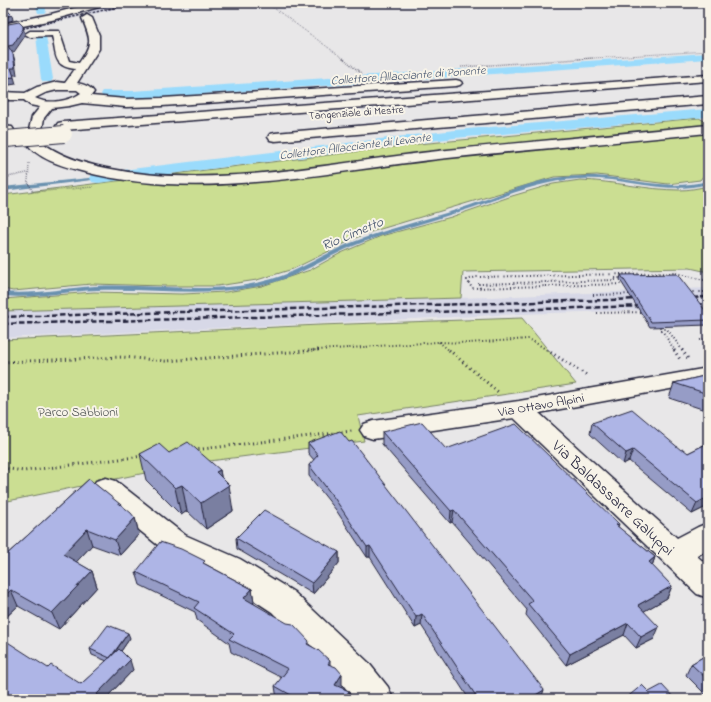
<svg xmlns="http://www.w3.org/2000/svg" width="711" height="702" font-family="'Indie Flower',sans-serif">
	<rect width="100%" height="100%" fill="#e8e7e8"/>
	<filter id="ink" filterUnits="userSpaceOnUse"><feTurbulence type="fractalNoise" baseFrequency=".025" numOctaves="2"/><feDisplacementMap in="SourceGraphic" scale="8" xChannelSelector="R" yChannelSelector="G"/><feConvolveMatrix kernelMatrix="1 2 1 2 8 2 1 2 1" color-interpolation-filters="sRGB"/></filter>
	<g filter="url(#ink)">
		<path fill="#d7d8e7" d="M 114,3 L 142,3 L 3,34 L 3,29 Z
			M 708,288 L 708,308 L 519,314 L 3,338 L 3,311 L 491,297 Z"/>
		<path fill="#cbde92" stroke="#768066" d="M 699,118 L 708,123 L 708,170 L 700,180 L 668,184 L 597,175 L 554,177 L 364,234 L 293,269 L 257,280 L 217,286 L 164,286 L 92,284 L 13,291 L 3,289 L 3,195 L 418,144 Z
			M 580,180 C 614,181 646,190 680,190 C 689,190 699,188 708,186 L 708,272 L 690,268 L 463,272 L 461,298 L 3,311 L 3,299 L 94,292 L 182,294 L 226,292 L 262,286 L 310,270 L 341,253 L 381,236 L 451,217 L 512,196 L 553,184 Z
			M 522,318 L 576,384 L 358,416 L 364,441 L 194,463 L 3,502 L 3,340 L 320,325 Z"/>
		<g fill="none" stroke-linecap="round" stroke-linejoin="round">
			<path fill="#6a91af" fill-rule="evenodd" d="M 595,176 C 636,179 667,191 708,181 L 708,184 C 673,193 645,184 611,180 C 590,178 569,178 549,183 C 518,189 489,203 459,212 C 423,224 386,232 351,247 C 326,258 302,274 275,282 C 218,299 156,288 97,290 C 66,291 35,299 3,296 L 3,292 C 34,295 64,288 95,286 C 153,283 215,296 272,279 C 299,271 322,255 348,244 C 383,230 420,221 456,210 C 487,200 517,186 549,179 C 565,176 580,176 595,176 Z
				M 98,177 L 100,178 L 100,179 L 3,191 L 3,187 Z"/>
			<path fill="#9adbfc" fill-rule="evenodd" d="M 35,3 L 45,3 L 46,11 L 44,13 L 38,13 Z
				M 41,33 L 46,36 L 53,79 L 51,82 L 43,82 L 41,79 L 36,36 Z
				M 708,53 L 708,59 L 132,99 L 103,97 L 101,94 L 103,91 L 132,91 Z
				M 708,109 L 708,117 L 455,138 L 98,183 L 92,182 L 90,178 L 92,174 L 98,173 L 455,130 Z"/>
			<path stroke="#c0c0c5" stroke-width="10" stroke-dasharray="10 4.5" stroke-linecap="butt" d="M 80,7 L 87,18"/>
			<g stroke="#22223b" stroke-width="3">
				<path id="minor" d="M 93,3 L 107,3 L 106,5 L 52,20 L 3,30 L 3,24 L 51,14 Z
					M 87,15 L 92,18 L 99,35 L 99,49 L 77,83 C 83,84 90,86 94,92 L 91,96 L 126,99 L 162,98 L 456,80 L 460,81 L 462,83 L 460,85 L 456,86 L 162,106 L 126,107 L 82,103 L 69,106 L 52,108 L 44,118 L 40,141 C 59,156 82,163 106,168 C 215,191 338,161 447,150 C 534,141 621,134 708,125 L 708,133 C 621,142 534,149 448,158 C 326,171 201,203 81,171 C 62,166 37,159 26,142 L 32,117 L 40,107 L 30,105 L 24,100 L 3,100 L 3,92 L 25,93 L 37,87 L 57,82 L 65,83 L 75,69 C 52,66 57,54 52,36 L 30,37 L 25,34 L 30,31 L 59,31 L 69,61 L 79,63 C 93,43 91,40 82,18 ZM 57,90 L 77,90 L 81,93 C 70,101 48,105 35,98 L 45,93 Z
					M 708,96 L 708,104 L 275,141 L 270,140 L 268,137 L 270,134 L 275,133 Z
					M 708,368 L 708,382 L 539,413 L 677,538 L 698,527 L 708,523 L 708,549 L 697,556 L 708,566 L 708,598 L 697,594 L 514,418 L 373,439 L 364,436 L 360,430 L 364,424 L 373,421 L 519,401 Z
					M 106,478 L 116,481 L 185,535 L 240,559 L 294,592 L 368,662 L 388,687 L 393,699 L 354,699 L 344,686 L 272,612 L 218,577 L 165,551 L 96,495 L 92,488 L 96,481 Z"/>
			</g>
			<g stroke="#22223b" stroke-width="3">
				<path id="highway" d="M 708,75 L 708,81 L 63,130 L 58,129 L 56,126 L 58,123 L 63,122 Z
					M 3,126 L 12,127 L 14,130 L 12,133 L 3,134 Z"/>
			</g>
			<path stroke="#22223b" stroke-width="1" stroke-dasharray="0.5 1.5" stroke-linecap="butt" d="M 267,3 L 344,59
				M 578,59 L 708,51"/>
			<path stroke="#22223b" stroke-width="1.5" stroke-dasharray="0.5 1.5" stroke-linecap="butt" d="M 343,58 L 362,74
				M 461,67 L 593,58
				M 29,163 L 28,182 L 33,192 L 93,187
				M 3,178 L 27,173"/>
			<path stroke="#22223b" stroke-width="2" stroke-dasharray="1 2.5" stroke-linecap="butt" d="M 624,284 L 472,288 L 467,280 L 476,277 L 675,273 L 708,281
				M 480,288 L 479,284 L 616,280 L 615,278 L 622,278
				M 689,292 L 708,292
				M 593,295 L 632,294
				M 597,313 L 644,312
				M 658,324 L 675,351
				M 661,329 L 667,329 L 683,351
				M 700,340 L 708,339
				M 439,342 L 450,351
				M 304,351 L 438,342 L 468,343 L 529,339 L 549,351"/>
			<path stroke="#22223b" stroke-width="3" stroke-dasharray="1 3.5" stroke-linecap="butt" d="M 449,350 L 498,392
				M 547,350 L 588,376
				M 674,350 L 681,361
				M 682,350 L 689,360
				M 3,362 L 123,357 L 165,361 L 319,350
				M 194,450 L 352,431
				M 3,468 L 24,471 L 143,456"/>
			<use href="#minor" fill="#f7f3e8" fill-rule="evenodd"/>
			<use href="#highway" fill="#f7f3e8" fill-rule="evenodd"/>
			<path stroke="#22223b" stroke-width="1.5" stroke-dasharray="2.5 1.5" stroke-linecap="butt" d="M 3,33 L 135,3"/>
			<path stroke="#22223b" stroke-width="2.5" stroke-dasharray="5.5 2.5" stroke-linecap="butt" d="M 685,298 L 708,297
				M 689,305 L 708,304
				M 3,317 L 643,299
				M 3,324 L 647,306"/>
			<g stroke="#22223b" stroke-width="14" stroke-linecap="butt">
				<path id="highway-bridge-far1" d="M 59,134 L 64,134"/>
			</g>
			<g stroke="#22223b" stroke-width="18" stroke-linecap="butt">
				<path id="highway-bridge" d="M 6,139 L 64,134"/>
			</g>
			<use href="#highway-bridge-far1" stroke="#f7f3e8" stroke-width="12"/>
			<use href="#highway-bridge" stroke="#f7f3e8" stroke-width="16"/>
		</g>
		<path fill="#969cc6" stroke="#22223b" d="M 621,275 L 708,314 L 708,325 L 650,327 L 620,280 Z
			M 708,375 L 708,411 L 669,398 L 674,383 Z
			M 592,423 L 688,453 L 708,443 L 708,506 L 692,514 L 629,461 L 623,464 L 590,434 Z
			M 382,432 L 446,449 L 619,524 L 618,527 L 655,557 L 652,566 L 672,586 L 667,598 L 644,611 L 654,639 L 636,648 L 624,635 L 566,665 L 526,615 L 527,610 L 452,522 L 450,523 L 382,444 Z
			M 308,443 L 541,699 L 469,699 L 421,625 L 415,628 L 370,557 L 367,557 L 336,510 L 309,476 L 309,465 L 314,460 L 308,453 Z
			M 169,453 L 220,470 L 221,477 L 233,511 L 206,529 L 187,511 L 181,515 L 146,480 L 140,454 Z
			M 89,479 L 135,518 L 139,534 L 120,555 L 92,545 L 76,562 L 92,571 L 97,587 L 59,629 L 18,606 L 5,618 L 3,617 L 3,558 Z
			M 236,538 L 339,552 L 339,563 L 313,594 L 237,549 Z
			M 205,564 L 252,589 L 254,602 L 253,603 L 310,645 L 330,661 L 330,665 L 342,686 L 341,688 L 349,691 L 350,699 L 277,699 L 275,686 L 282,678 L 231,652 L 229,643 L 197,620 L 195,612 L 140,585 L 136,572 Z
			M 130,638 L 121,651 L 133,670 L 105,699 L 48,668 L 81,684 L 107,661 L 92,655 L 90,649 Z
			M 708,654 L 708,697 L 686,675 L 691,664 Z"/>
		<path fill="#7a7fa1" stroke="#22223b" d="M 12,15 L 13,20 L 3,23 L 3,17 Z
			M 23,26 L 25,36 L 14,52 L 10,52 L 8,46 Z
			M 13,54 L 15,61 L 17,75 L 13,75 L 11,68 Z
			M 14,77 L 16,84 L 3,86 L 3,78 Z
			M 633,450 L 629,461 L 623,464 L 626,453 Z
			M 220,470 L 223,488 L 229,485 L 233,511 L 206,529 L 201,503 L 216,472 Z
			M 182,485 L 187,511 L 181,515 L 175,488 Z
			M 708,497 L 708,506 L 692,514 L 697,503 Z
			M 454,510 L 452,522 L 450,523 L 451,511 Z
			M 135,518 L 139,534 L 120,555 L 115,540 Z
			M 87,529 L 92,545 L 69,570 L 63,554 Z
			M 370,546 L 370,557 L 367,557 L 367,547 Z
			M 339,552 L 339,563 L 313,594 L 312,583 Z
			M 655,557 L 651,569 L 649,562 Z
			M 92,571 L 97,587 L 59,629 L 52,613 Z
			M 672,586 L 667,598 L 634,617 L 638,605 Z
			M 252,589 L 254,602 L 246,611 L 244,598 Z
			M 11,590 L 18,606 L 5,618 L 3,613 L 3,597 Z
			M 422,614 L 421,625 L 415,628 L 416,617 Z
			M 628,623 L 624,635 L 566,665 L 570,654 Z
			M 659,627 L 654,639 L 636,648 L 641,637 Z
			M 128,633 L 130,638 L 113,663 L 111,658 Z
			M 130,660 L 133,670 L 105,699 L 97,699 L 97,694 Z
			M 342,674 L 342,686 L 336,698 L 335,685 Z
			M 544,690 L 541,699 L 529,699 Z
			M 349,691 L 350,699 L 344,699 Z"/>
		<path fill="#aeb5e6" stroke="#22223b" d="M 3,6 L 12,15 L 3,17 Z
			M 19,22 L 23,26 L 23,29 L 13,45 L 8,46 L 13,54 L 15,68 L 11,68 L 14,77 L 3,78 L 3,25 Z
			M 677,274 L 708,314 L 708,320 L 651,322 L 621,275 Z
			M 708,375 L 708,394 L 674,383 Z
			M 632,409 L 681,450 L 683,449 L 688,453 L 708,443 L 708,497 L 697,503 L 633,450 L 626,453 L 592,423 Z
			M 422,422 L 446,449 L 516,424 L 619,524 L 616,525 L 655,557 L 649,562 L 672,586 L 638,605 L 659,627 L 641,637 L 628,623 L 570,654 L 528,604 L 533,601 L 454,510 L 451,511 L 382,432 Z
			M 340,431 L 349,442 L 352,441 L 544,690 L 529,699 L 478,699 L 422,614 L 416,617 L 370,546 L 367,547 L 335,499 L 309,465 L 318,455 L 308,443 Z
			M 188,442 L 220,470 L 216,472 L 229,485 L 201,503 L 182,485 L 175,488 L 140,454 L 159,444 L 169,453 Z
			M 89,479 L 131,513 L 135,518 L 115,540 L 87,529 L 63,554 L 92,571 L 52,613 L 11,590 L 3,597 L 3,558 Z
			M 264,510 L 339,552 L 312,583 L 236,538 Z
			M 160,542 L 181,549 L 205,561 L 203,563 L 252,589 L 244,598 L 287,623 L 293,624 L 309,641 L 307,644 L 318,650 L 330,661 L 328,664 L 336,667 L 342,674 L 335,685 L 349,691 L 344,699 L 298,699 L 275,686 L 288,669 L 229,639 L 234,634 L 194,608 L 199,602 L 136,572 Z
			M 108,625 L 128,633 L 110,658 L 90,649 Z
			M 3,639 L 48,668 L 51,665 L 81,684 L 119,649 L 130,660 L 97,694 L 99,697 L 97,699 L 3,699 Z
			M 708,654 L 708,680 L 691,664 Z
			M 642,685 L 649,692 L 662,685 L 675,699 L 625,699 Z"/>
	</g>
	<g text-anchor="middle" stroke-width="4" stroke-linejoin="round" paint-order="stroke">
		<g font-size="11" fill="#22223b" stroke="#f7f3e8">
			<text transform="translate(356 112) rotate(-4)" y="4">Tangenziale di Mestre</text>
		</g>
		<g font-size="12" font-style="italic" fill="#40506b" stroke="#f7f3e8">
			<text transform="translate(408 75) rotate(-4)" y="4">Collettore Allacciante di Ponente</text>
			<text transform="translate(355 146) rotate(-7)" y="4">Collettore Allacciante di Levante</text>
		</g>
		<g font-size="13" fill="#22223b" stroke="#f7f3e8">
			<text transform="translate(541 404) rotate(-10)" y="5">Via Ottavo Alpini</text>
		</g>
		<g font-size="13" fill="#4c5151" stroke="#f7f3e8">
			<text x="78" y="416">Parco Sabbioni</text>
		</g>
		<g font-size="14" font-style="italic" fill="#40506b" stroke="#f7f3e8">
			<text transform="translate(352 233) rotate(-23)" y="5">Rio Cimetto</text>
		</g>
		<g font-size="16" fill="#22223b" stroke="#f7f3e8">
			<text transform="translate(614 497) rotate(43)" y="6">Via Baldassarre Galuppi</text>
		</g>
	</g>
	<rect width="711" height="702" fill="none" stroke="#f7f3e8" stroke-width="16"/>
	<rect x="8" y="8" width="695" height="686" fill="none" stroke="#22223b" stroke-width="1.5" filter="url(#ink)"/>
</svg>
